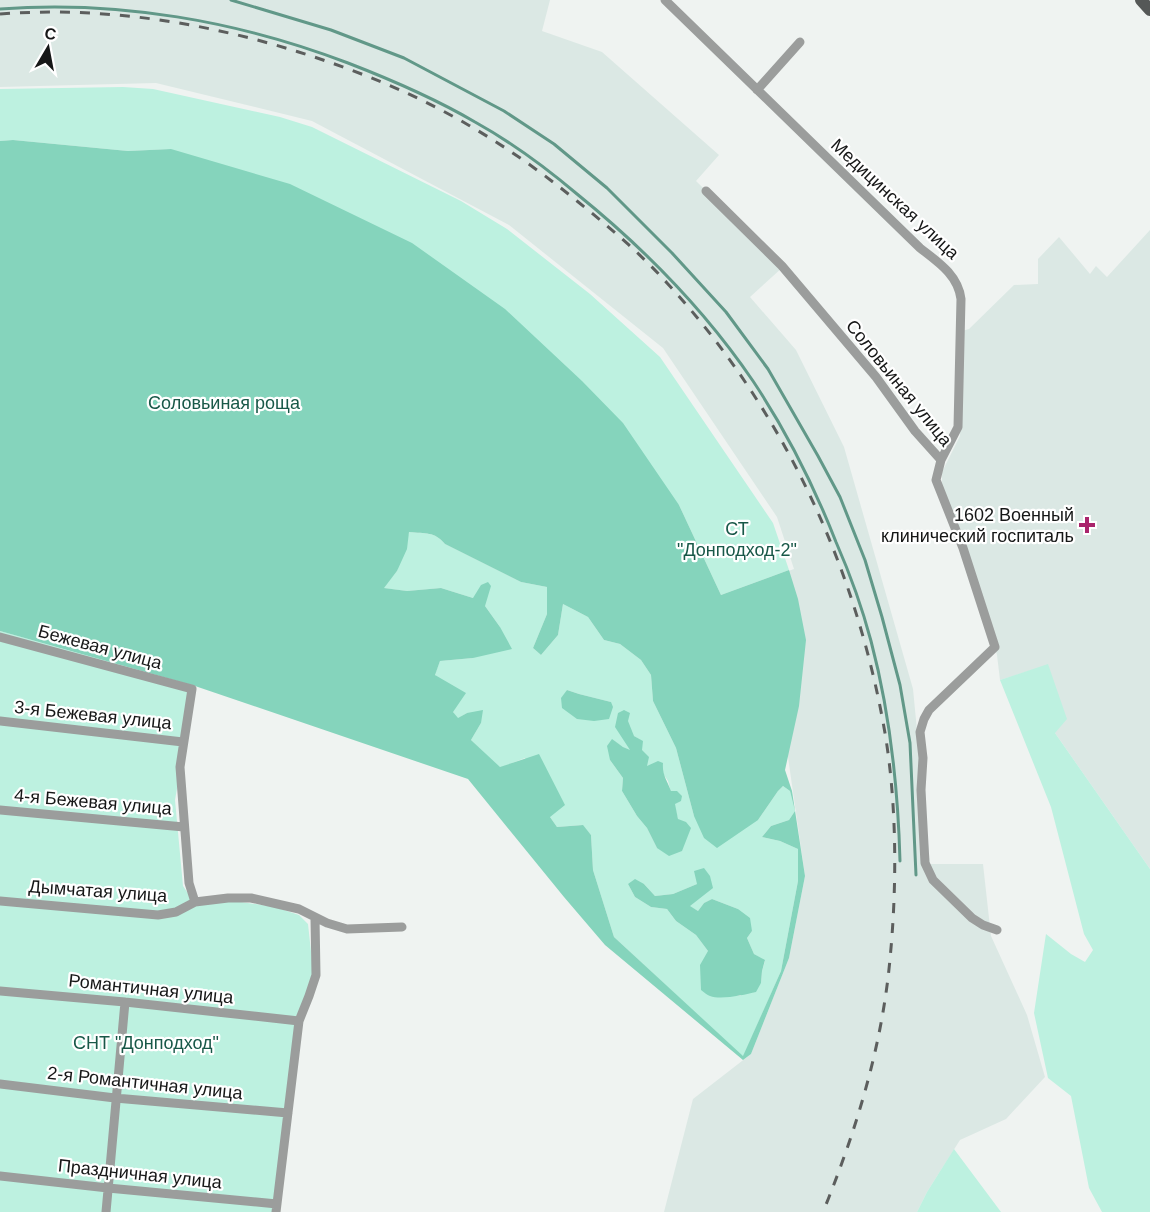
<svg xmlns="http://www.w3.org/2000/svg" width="1150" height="1212" font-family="Helvetica,sans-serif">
	<rect width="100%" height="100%" fill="#eff3f1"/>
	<path fill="#dbe8e4" d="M 0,0 L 550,0 L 542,31 L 602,52 L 719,155 L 696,181 L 783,267 L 750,297 L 796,350 L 844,447 L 913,689 L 930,864 L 983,864 L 991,936 L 1027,1015 L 1045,1077 L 1006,1119 L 960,1140 L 927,1192 L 917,1212 L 664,1212 L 693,1099 L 751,1054 L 789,958 L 805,876 L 787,750 L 724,594 L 794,569 L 777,517 L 663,348 L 509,225 L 312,121 L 156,83 L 0,87 Z
		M 1150,230 L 1150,869 L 1055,733 L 1048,665 L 1000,680 L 997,655 L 973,568 L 942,489 L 942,472 L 960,436 L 962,331 L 969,329 L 1014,285 L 1038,284 L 1038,259 L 1059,237 L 1090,274 L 1096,266 L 1107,277 Z"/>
	<path fill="#bdf1e0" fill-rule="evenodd" d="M 123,87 L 153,89 L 280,117 L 312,127 L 461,201 L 507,229 L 590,294 L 660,357 L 773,523 L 789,570 L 721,595 L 679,505 L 171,149 L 128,151 L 13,140 L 0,141 L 0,89 Z
		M 409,532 C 426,534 434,531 445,544 L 521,582 L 547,587 L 547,614 L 533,648 L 541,655 L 558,635 L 563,604 L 588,617 L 604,640 L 620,644 L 641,660 L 651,675 L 653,701 L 676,748 L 694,816 L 758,820 L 778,791 L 783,786 L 790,791 L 795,811 L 789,820 L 771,826 L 762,837 L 780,841 L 798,849 L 798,881 L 781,971 L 743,1057 L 614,937 L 593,870 L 591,835 L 582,825 L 557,827 L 550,817 L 525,758 L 500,768 L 471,740 L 481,723 L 467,713 L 457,719 L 453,712 L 435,674 L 440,661 L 473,658 L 500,627 L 485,606 L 473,598 L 441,588 L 407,591 L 383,588 L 397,571 ZM 567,690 L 579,694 L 611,702 L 562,708 ZM 634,736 L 642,741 L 641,750 L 647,766 L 662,772 L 668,781 L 678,819 L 657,848 L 647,828 L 637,816 L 622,791 L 623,778 L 610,760 L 612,740 L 623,747 L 630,751 ZM 628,884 L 644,884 L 655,896 L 673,894 L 697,884 L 697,899 L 689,906 L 698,911 L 704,903 L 712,899 L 738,909 L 752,931 L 747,938 L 754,954 L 765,961 L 762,971 L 761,983 L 740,996 L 710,996 L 708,951 L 696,935 L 676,921 L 667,909 L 651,907 L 635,897 Z
		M 0,631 L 195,686 L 175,800 L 183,886 L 196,905 L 228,900 L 275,907 L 299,915 L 308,924 L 313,970 L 291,1063 L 273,1212 L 0,1212 Z
		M 1048,664 L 1067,719 L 1055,733 L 1150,869 L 1150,1212 L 1102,1212 L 1089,1188 L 1071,1096 L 1048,1078 L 1034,1013 L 1046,934 L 1071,954 L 1085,962 L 1093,950 L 1084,934 L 1051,807 L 1000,680 Z
		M 954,1149 L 1001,1212 L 917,1212 L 927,1192 Z"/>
	<path fill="#85d4bc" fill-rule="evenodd" d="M 13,140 L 128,151 L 171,149 L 290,184 L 412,243 L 505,309 L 582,381 L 623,423 L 679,505 L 721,595 L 789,570 L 798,599 L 806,640 L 799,706 L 785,770 L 792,791 L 805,876 L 789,958 L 751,1054 L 743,1060 L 605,945 L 564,897 L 468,779 L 195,686 L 0,631 L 0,141 ZM 409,532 C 426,534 434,531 445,544 L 521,582 L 547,587 L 547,614 L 533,648 L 541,655 L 558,635 L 563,604 L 588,617 L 604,640 L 620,644 L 641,660 L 651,675 L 653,701 L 676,748 L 694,816 L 704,838 L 717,848 L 758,820 L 778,791 L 783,786 L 790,791 L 795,811 L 789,820 L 771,826 L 762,837 L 780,841 L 798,849 L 798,881 L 781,971 L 743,1056 L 614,937 L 593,870 L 591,835 L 583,825 L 557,827 L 550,817 L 565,805 L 539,754 L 500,767 L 471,740 L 481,723 L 483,710 L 467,713 L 458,718 L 453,712 L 466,693 L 435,675 L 440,661 L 473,658 L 512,649 L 500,627 L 485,606 L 491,586 L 488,582 L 481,585 L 473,598 L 441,588 L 407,591 L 384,588 L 397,571 L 407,549 Z
		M 567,690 L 579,694 L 611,702 L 613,707 L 609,719 L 594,721 L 577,719 L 562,708 L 561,698 Z
		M 624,710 L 630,713 L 628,721 L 634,736 L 643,741 L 642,750 L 649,757 L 647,766 L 658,761 L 663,763 C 662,775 667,780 671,791 L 677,791 L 682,796 L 681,801 L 675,804 L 678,819 L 686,822 L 691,828 L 682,851 L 669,856 L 657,848 L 647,828 L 637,816 L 622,791 L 623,778 L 610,760 L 607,746 L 612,739 L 623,747 L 630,750 L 615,727 L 618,713 Z
		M 704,868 L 710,876 L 713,888 L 690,906 L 698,911 L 704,903 L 712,899 L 738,909 L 750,918 L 752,931 L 747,938 L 754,954 L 765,960 L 762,971 L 761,983 L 756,992 C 744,995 721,1000 710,996 C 707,995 704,992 701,990 L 700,965 L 708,951 L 696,935 L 676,921 L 667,909 L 651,907 L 635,897 L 628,884 L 635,879 L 644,884 L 655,896 L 673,894 L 697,884 L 694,871 Z"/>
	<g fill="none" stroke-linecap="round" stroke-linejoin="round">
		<path stroke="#619888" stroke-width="3" d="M 231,0 L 331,30 L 404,58 L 504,111 L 554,144 L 607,188 L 672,253 L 726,312 L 768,369 L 818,456 L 840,497 L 865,560 L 882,617 L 900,685 L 910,743 L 916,875
			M 0,9 C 118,0 238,21 348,63 C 392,80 434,98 475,122 C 511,142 545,167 577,194 C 645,249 704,309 753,381 C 787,432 814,486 836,542 C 850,574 862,607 871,641 C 890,713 898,787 900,861"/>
		<path stroke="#9b9d9c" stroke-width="9" d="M 665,0 L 920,248 C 938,262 958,275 961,299 L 958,427 L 941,460
			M 757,90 L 800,42
			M 706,191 L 782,266 L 876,377 L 915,431 L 941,460 L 936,480 L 963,548 L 995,647 L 929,710 L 924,719 L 920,732 L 923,758 L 921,790 L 925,863 L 933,880 L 972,918 L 983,925 L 997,930
			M 0,637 L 192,689 L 180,767 L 189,883 L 195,902
			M 0,721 L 183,742
			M 0,810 L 184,827
			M 0,901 L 158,915 L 176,912 L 195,902 L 228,898 L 251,898 L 299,909 L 327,923 L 347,929 L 402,927
			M 0,991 L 125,1002 L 299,1021
			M 0,1084 L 115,1098 L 288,1113
			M 0,1176 L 108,1188 L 277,1204
			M 106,1212 L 125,1002
			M 276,1212 L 299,1021 L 309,996 L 316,975 L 315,918"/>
		<path stroke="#555857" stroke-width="12" d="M 1141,0 L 1150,10"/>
		<path stroke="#5c5e5d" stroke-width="3" stroke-dasharray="10 10" stroke-linecap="butt" d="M 0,14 C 119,5 239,28 351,70 C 437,102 506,143 577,201 C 608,226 640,253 667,283 C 782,408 856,565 885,733 C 897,805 897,887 890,959 C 882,1047 856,1131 823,1212"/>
	</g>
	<path fill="#aa246c" stroke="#fff" stroke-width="2" d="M1084 516h6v6h6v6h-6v6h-6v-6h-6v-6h6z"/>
	<g text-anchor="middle" stroke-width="4.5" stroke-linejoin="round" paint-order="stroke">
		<g font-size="18" fill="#161717" stroke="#fff">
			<text transform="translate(895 199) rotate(43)" y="6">Медицинская улица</text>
			<text transform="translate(899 383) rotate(51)" y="6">Соловьиная улица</text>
			<text transform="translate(100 647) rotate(15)" y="6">Бежевая улица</text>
			<text transform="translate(93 715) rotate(6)" y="6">3-я Бежевая улица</text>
			<text transform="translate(93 802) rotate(5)" y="6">4-я Бежевая улица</text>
			<text transform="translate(98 891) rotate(4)" y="6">Дымчатая улица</text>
			<text transform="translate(151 989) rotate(6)" y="6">Романтичная улица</text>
			<text transform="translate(145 1083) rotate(6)" y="6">2-я Романтичная улица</text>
			<text transform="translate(140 1174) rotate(6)" y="6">Праздничная улица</text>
		</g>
		<g font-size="18" fill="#185848" stroke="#fff">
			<text x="224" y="409">Соловьиная роща</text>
			<text x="737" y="535">СТ<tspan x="737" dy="21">"Донподход-2"</tspan></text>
			<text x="146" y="1049">СНТ "Донподход"</text>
		</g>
		<g font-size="18" fill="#161717" stroke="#fff" text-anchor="end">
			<text x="1074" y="521">1602 Военный<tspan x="1074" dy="21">клинический госпиталь</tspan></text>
		</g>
	</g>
	<g transform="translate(48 48) rotate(10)" stroke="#ffffff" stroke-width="4.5" paint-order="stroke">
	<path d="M0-4.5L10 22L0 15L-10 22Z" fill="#161717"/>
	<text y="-9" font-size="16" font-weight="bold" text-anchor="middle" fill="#161717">С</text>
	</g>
</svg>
